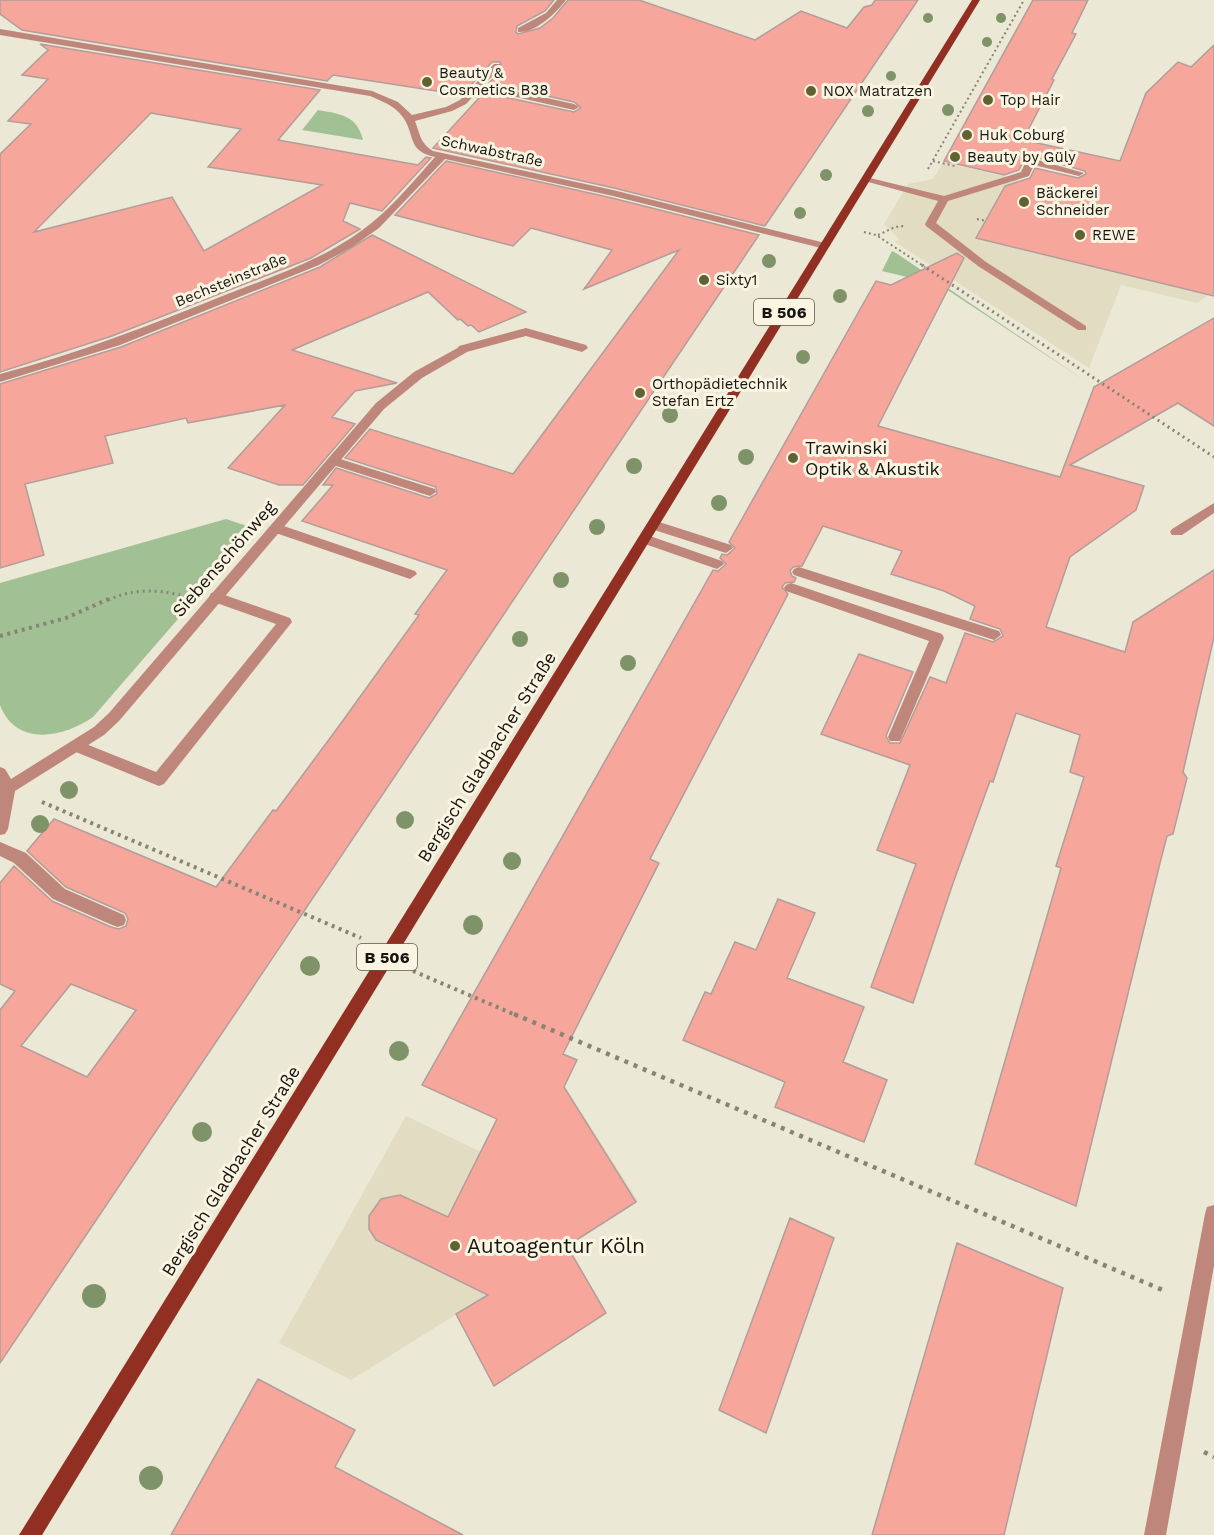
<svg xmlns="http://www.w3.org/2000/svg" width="1214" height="1535" font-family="'Work Sans',sans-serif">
	<rect width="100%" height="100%" fill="#ebe8d5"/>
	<path fill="#e1dcc2" d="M 943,162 L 1214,225 L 1214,291 L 1197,303 L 1121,285 L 1089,368 L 895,242 L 899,239 L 884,224 L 908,184 L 933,179 Z
		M 582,1113 L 638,1201 L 351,1380 L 279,1343 L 406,1116 L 481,1152 L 522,1148 Z"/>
	<path fill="#a1c194" d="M 318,110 C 340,114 357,115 363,140 L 302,130 Z
		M 892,251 L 896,253 L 1084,380 L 940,285 L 882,271 Z
		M 226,519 L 256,529 L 93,717 C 63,738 16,747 0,705 L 0,583 Z"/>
	<path fill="#f6a69b" stroke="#b29d9a" stroke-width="1.5" fill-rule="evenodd" d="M 0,0 L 554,0 L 545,11 L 517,26 L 516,32 L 518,34 L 540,28 L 553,18 L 568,0 L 639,0 L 755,40 L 801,11 L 847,28 L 864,7 L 872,5 L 875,0 L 918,0 L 765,226 L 614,188 L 433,148 L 479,98 L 475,97 L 481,92 L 574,112 L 581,108 L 574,102 L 489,83 L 502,70 L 500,62 L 492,62 L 462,95 L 333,75 L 327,81 L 22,30 L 0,14 Z
		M 1033,0 L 1088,0 L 1072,33 L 1076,34 L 1052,79 L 1054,80 L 1023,140 L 1120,161 L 1146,93 L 1178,62 L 1191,67 L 1214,45 L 1214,296 L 976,238 L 1005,186 L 1030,178 L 1035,168 L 1078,178 L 1086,174 L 1085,171 L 1032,156 L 1025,158 L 1019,170 L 1004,175 L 944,161 Z
		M 40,44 L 320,90 L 278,140 L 418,165 L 426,157 L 431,158 L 382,211 L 350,203 L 343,221 L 360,229 L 311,258 L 112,336 L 0,372 L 0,154 L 31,124 L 8,121 L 48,79 L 22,75 L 48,50 ZM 151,113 L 241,129 L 208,167 L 322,185 L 204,251 L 172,197 L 34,232 Z
		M 446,161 L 612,198 L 759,235 L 0,1363 L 0,1010 L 15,991 L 0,984 L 0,883 L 14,866 L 52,901 L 111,927 L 119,929 L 126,926 L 128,919 L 125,913 L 66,887 L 27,851 L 54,819 L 216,887 L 273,810 L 276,811 L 339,726 L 419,615 L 415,614 L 447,570 L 302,521 L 333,485 L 323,485 L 336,468 L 429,498 L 437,494 L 436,487 L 345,458 L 370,429 L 513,474 L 679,250 L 584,289 L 612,250 L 531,228 L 513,246 L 395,215 ZM 71,984 L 136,1010 L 87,1077 L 21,1046 Z
		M 372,235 L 526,312 L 479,332 L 471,325 L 468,326 L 460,319 L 458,320 L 428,292 L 292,350 L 397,383 L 355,391 L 332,417 L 355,424 L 303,485 L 279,485 L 228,468 L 285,405 L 188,423 L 186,418 L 105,436 L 113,463 L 25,484 L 44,555 L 0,568 L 0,384 L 121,347 L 320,267 Z
		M 957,253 L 964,258 L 878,426 L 1060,477 L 1094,387 L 1214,318 L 1214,426 L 1178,403 L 1070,465 L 1144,486 L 1136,510 L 1070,557 L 1046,627 L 1125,652 L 1133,622 L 1214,570 L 1214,637 L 1183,772 L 1187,778 L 1173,834 L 1167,836 L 1160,863 L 1076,1206 L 975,1164 L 1061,868 L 1056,866 L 1084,777 L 1070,772 L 1080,735 L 1016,713 L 993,782 L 990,781 L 952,886 L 913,1003 L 871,987 L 916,864 L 877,850 L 910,765 L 821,734 L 859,654 L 913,672 L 886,736 L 890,743 L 900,743 L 930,677 L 946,683 L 965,633 L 993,642 L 1003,636 L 1000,629 L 970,619 L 975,606 L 944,591 L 891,574 L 902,551 L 823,526 L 802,566 L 793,567 L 790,571 L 792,576 L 796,578 L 794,582 L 785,583 L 782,587 L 788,594 L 650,859 L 659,863 L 563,1054 L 577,1060 L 564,1087 L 636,1202 L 567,1246 L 606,1313 L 494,1386 L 456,1314 L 488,1295 L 376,1240 L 369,1229 L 369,1216 L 381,1199 L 400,1195 L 448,1217 L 497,1119 L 422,1085 L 713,570 L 718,571 L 726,564 L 720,558 L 722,554 L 727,555 L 735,548 L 729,542 L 876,281 L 891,285 Z
		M 778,899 L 815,913 L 787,978 L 864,1007 L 843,1062 L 887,1080 L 864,1142 L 775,1107 L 785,1082 L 683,1040 L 705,992 L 711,994 L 735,942 L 756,950 Z
		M 790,1218 L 834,1238 L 766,1433 L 719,1410 Z
		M 957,1243 L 1063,1288 L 1004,1535 L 872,1535 Z
		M 258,1379 L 355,1430 L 335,1467 L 463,1535 L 171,1535 Z"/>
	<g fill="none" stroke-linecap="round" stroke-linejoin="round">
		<path stroke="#878477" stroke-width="2" stroke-dasharray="2 3" stroke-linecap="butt" d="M 933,161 L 955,166
			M 928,169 L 1024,0
			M 977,219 L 986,221
			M 864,232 L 876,235 L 925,267
			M 878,235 L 895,227 L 904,226"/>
		<path stroke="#878477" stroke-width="3" stroke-dasharray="2 4" stroke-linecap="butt" d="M 922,265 L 1214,457
			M 108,600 C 133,589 154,589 180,595"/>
		<path stroke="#878477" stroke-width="4" stroke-dasharray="3 4.5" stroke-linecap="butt" d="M 0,636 L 66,618 L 111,598
			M 42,802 L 361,938
			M 413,971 L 518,1016"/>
		<path stroke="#878477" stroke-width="4.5" stroke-dasharray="4 6" stroke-linecap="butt" d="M 514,1014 L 1165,1291
			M 1204,1452 L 1214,1457"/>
		<path fill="#bf877c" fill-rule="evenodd" d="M 478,83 L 574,104 L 579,107 L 574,110 L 475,88 L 475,84 Z
			M 1031,158 L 1084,173 L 1079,176 L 1034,165 L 1029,176 L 948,201 L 936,223 L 986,262 L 1086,326 L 1086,330 L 1078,330 L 978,266 L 926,226 L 925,224 L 938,201 L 861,180 L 866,177 L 944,196 L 1021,172 L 1027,159 Z
			M 526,328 L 586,345 L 588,348 L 582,352 L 526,336 L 463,353 L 457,349 L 459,346 Z
			M 334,457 L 435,489 L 436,492 L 430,496 L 330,464 L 328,461 L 330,458 Z
			M 1214,503 L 1214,513 L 1182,535 L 1172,535 L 1170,532 L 1172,529 Z
			M 653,520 L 731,545 L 733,548 L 726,553 L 648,528 L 646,525 Z
			M 275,523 L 415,571 L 417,574 L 410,579 L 270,531 L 268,528 Z
			M 644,534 L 722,561 L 724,564 L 717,569 L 639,542 L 637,539 Z
			M 799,567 L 999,631 L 1001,635 L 994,640 L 794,575 L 792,572 L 794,569 Z
			M 791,583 L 942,634 L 944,638 L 900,741 L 890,741 L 888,737 L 929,641 L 786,591 L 784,588 L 786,585 Z
			M 216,592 L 290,618 L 292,622 L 164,784 L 159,786 L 154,784 L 71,750 L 69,746 L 71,742 L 76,740 L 156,772 L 276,624 L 211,601 L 209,597 L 211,593 Z
			M 0,842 L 26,853 L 65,889 L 124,915 L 126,920 L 124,925 L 118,927 L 112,925 L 53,899 L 14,863 L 0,856 Z"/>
		<path fill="#bf877c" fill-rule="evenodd" d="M 557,0 L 566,0 C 556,13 536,33 518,32 L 518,28 L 546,13 Z
			M 0,29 L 372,91 L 398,102 L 412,115 L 446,107 L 460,100 L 494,64 L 500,64 L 500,68 L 466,104 L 452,111 L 415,121 C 420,134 420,143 433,151 L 613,190 L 829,244 L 830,246 L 825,249 L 613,196 L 445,159 L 379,228 L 352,247 L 319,265 L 120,345 L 0,382 L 0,374 C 77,354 150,325 225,295 C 271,277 320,261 361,231 C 389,211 412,183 435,157 C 406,151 416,134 402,116 C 394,105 381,101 370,96 L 0,35 Z
			M 463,345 L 467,346 L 467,352 L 422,378 L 384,409 L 119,721 L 104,735 L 15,791 L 8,829 L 5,834 L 0,835 L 0,767 L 5,769 L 11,779 L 94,727 L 109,713 L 376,403 L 414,372 Z
			M 1214,1205 L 1214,1266 L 1166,1535 L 1144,1535 L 1205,1214 L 1207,1207 Z"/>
		<path fill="#913022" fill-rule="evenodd" d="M 972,0 L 980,0 L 42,1535 L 19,1535 Z"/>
	</g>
	<g fill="#7f9368">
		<circle cx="928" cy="18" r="5"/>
		<circle cx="1001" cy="18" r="5"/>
		<circle cx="987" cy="42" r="5"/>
		<circle cx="891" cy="76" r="5"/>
		<circle cx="948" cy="110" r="6"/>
		<circle cx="868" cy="111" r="6"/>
		<circle cx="826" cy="175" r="6"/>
		<circle cx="800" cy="213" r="6"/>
		<circle cx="769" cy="261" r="7"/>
		<circle cx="840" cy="296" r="7"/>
		<circle cx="803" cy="357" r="7"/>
		<circle cx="670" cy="415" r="8"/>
		<circle cx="746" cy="457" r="8"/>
		<circle cx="634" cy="466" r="8"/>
		<circle cx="719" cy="503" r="8"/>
		<circle cx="597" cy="527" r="8"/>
		<circle cx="561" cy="580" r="8"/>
		<circle cx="520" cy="639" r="8"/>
		<circle cx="628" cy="663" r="8"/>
		<circle cx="69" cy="790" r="9"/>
		<circle cx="405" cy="820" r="9"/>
		<circle cx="40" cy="824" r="9"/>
		<circle cx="512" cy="861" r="9"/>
		<circle cx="473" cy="925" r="10"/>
		<circle cx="310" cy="966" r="10"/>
		<circle cx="399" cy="1051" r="10"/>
		<circle cx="202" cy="1132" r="10"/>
		<circle cx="94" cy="1296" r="12"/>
		<circle cx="151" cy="1478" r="12"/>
	</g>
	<g fill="#616230" stroke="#f9f5e2" stroke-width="2">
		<circle cx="427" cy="82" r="6"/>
		<circle cx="811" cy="91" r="6"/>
		<circle cx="988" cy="100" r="6"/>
		<circle cx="967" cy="135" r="6"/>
		<circle cx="955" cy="157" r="6"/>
		<circle cx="1024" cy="202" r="6"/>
		<circle cx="1080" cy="235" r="6"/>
		<circle cx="704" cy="280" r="6"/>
		<circle cx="640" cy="393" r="6"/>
		<circle cx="793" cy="458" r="6"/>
		<circle cx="455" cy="1246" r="6"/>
	</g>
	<g text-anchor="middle" stroke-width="6" stroke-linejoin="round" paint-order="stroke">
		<g font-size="15" fill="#17150f" stroke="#f9f5e2" text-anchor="start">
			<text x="439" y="78">Beauty &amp;<tspan x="439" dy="17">Cosmetics B38</tspan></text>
			<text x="823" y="96">NOX Matratzen</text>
			<text x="1000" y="105">Top Hair</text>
			<text x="979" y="140">Huk Coburg</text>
			<text x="967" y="162">Beauty by Güly</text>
			<text x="1036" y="198">Bäckerei<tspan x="1036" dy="17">Schneider</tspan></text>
			<text x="1092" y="240">REWE</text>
			<text x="716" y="285">Sixty1</text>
			<text x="652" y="389">Orthopädietechnik<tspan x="652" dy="17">Stefan Ertz</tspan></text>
		</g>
		<g font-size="15" fill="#17150f" stroke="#f9f5e2">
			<text transform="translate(492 151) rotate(12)" y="5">Schwabstraße</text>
			<text transform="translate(231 280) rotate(-22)" y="5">Bechsteinstraße</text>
		</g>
		<g fill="#f9f5e2" stroke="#5b584e" stroke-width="1.5">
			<rect x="754" y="299" width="60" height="26" rx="4.5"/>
			<rect x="357" y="944" width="60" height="26" rx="4.5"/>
		</g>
		<g font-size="16" font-weight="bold" fill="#17150f">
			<text x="784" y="318">B 506</text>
			<text x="387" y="963">B 506</text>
		</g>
		<g font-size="18" fill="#17150f" stroke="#f9f5e2" text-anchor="start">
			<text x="805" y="454">Trawinski<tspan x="805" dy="21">Optik &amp; Akustik</tspan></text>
		</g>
		<g font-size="18" fill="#17150f" stroke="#f9f5e2">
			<text transform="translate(224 559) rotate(-49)" y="6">Siebenschönweg</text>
			<text transform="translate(487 757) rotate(-58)" y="6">Bergisch Gladbacher Straße</text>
			<text transform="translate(231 1171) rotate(-58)" y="6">Bergisch Gladbacher Straße</text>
		</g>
		<g font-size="21" fill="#17150f" stroke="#f9f5e2" text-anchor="start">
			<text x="467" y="1253">Autoagentur Köln</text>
		</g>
	</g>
</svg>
